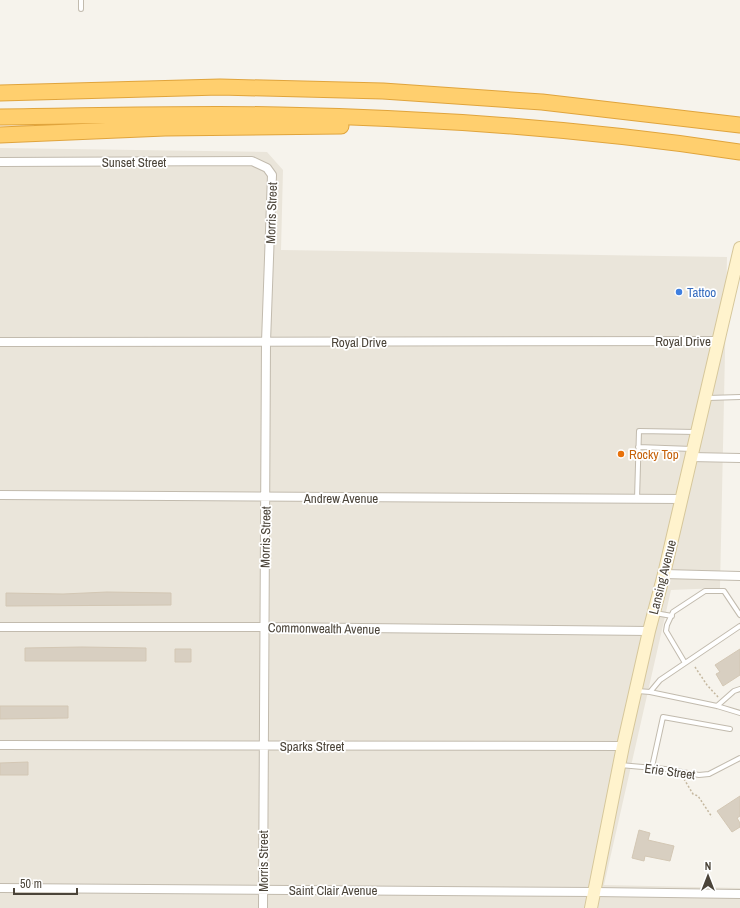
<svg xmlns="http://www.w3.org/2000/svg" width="740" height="908" font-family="'Archivo Narrow',sans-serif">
	<rect width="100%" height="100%" fill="#f6f3ec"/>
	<path fill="#eae5da" d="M 0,148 L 267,152 L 283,170 L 281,250 L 727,257 L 720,588 L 671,590 L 604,885 L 740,888 L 740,908 L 0,908 Z"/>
	<path fill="#d8cfc1" stroke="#d3c7b4" d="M 107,592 L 171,593 L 171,605 L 6,606 L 6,593 L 63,594 Z
		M 82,647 L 146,648 L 146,661 L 25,661 L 25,648 Z
		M 175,649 L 191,649 L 191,662 L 175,662 Z
		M 740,649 L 740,675 L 723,686 L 716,674 L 720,672 L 715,665 Z
		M 0,706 L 68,706 L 68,718 L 0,719 Z
		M 28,762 L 28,775 L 0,775 L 0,763 Z
		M 740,796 L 740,816 L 737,818 L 740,823 L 740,827 L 732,832 L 717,811 Z
		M 639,830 L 650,833 L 648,840 L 674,846 L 670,861 L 645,856 L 644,861 L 632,858 Z"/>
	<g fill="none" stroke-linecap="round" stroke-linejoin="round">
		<g stroke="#c2bbae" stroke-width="6">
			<path id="service" d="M 81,9 L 81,0
				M 708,398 L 740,397
				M 638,447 L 692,449
				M 637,499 L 639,431 L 696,432
				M 655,613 L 672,616
				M 685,663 L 666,631 L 667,625 L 673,612 L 705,591 L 724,591 L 740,615
				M 638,691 L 650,692 L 660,680 L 740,626
				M 650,692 L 717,706 L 740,713
				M 717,706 L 734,691 L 740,689
				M 620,765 L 665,769 L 699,775 L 709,774 L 740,758
				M 652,767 L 663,717 L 730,729"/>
		</g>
		<g stroke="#c2bbae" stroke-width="10">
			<path id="minor" d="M 0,162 L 252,161 L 267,168 L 272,175 L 266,342 L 263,908
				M 0,342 L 718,341
				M 691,457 L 740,458
				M 0,495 L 681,499
				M 664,574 L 740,576
				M 0,627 L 265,627 L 649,631
				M 0,745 L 623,746
				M 0,888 L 595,892 L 740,894"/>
		</g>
		<g stroke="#d6c79b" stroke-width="14">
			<path id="secondary" d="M 591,908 L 623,746 L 649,631 L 664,574 L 740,248"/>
		</g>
		<g stroke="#e0a43c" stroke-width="17">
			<path id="motorway" d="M 0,93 L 220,87 L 383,91 L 542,102 L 740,125
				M 0,117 C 93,116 186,113 280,115 C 433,118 588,129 740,152
				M 0,135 L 165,128 L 341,126"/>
		</g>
		<path stroke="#c4b79f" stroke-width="1.5" stroke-dasharray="2 2" stroke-linecap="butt" d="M 695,667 L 707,685 L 718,697
			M 684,779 L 693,794 L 698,796 L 712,817"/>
		<use href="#service" stroke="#fff" stroke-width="4"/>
		<use href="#minor" stroke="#fff" stroke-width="8"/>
		<use href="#secondary" stroke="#fff3cd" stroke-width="12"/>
		<use href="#motorway" stroke="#ffcf6e" stroke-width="15"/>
	</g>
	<circle fill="#3f7fe0" stroke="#fff" stroke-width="1.5" cx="679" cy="292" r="4"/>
	<circle fill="#e8710a" stroke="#fff" stroke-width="1.5" cx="621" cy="454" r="4"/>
	<g text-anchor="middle" stroke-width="3.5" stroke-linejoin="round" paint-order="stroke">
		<g font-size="13" fill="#4b4439" stroke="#fff">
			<text x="134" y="167">Sunset Street</text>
			<text transform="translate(271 213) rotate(-88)" y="5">Morris Street</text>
			<text x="683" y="346">Royal Drive</text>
			<text x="359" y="347">Royal Drive</text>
			<text x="341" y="503">Andrew Avenue</text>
			<text transform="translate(265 537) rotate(-89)" y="5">Morris Street</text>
			<text transform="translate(662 577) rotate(-76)" y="5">Lansing Avenue</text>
			<text transform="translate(324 628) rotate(1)" y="5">Commonwealth Avenue</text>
			<text x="312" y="751">Sparks Street</text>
			<text transform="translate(670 771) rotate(8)" y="5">Erie Street</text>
			<text transform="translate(263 861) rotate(-90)" y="5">Morris Street</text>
			<text x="333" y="895">Saint Clair Avenue</text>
		</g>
		<g font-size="13" fill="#366cbe" stroke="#fff" text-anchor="start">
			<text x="687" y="297">Tattoo</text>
		</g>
		<g font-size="13" fill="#c56008" stroke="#fff" text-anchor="start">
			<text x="629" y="459">Rocky Top</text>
		</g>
	</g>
	<g transform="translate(708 876)" stroke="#ffffff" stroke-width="3" paint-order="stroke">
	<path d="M0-3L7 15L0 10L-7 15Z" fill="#4b4439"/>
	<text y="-6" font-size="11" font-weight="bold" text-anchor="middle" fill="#4b4439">N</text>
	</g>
	<path d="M14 888v6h63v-6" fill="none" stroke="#4b4439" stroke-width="2"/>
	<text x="20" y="888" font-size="12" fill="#4b4439" stroke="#ffffff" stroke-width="3" paint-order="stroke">50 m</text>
</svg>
